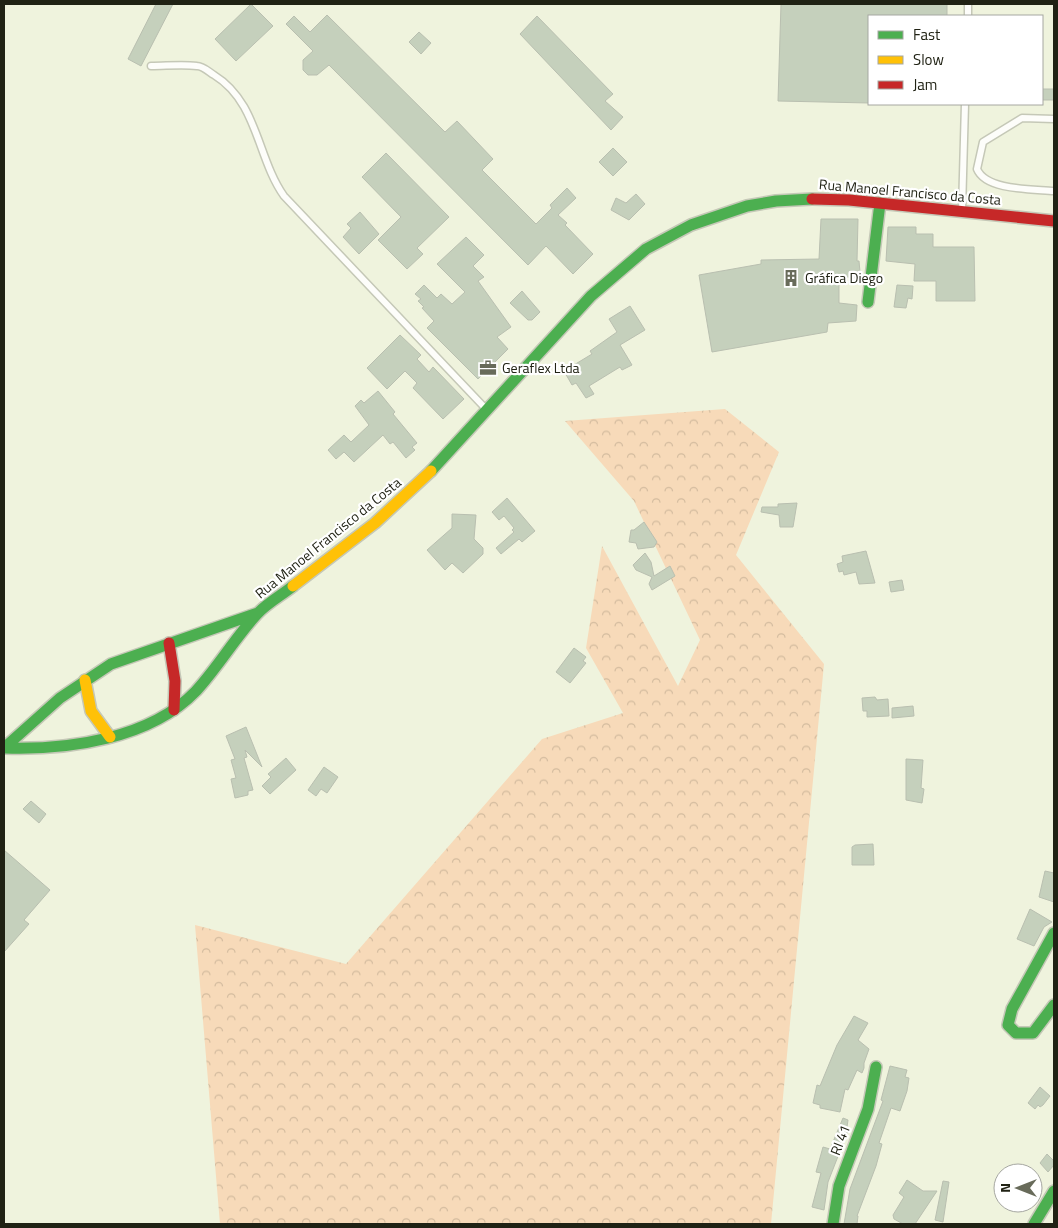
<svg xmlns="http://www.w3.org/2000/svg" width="1058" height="1228" font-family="'Titillium Web',sans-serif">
	<defs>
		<pattern id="forest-crowns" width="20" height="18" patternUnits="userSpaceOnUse" patternTransform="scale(1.25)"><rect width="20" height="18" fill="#f7dab9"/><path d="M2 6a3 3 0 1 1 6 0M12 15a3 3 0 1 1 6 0" fill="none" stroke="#d3bb9e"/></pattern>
	</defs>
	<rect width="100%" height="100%" fill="#eff3dd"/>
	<path fill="url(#forest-crowns)" d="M 725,409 L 779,452 L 736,555 L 824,664 L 771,1224 L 220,1224 L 195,925 L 346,964 L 542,739 L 623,713 L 586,648 L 602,546 L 678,686 L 700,640 L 634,501 L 565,421 Z"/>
	<path fill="#c5d0bc" stroke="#b9bfb0" d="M 156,4 L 173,4 L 141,66 L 128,59 Z
		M 251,4 L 273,26 L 236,61 L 215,39 Z
		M 781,4 L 947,4 L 947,16 L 869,16 L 869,103 L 778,101 Z
		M 327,15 L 445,132 L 457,121 L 493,159 L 482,170 L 536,224 L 552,208 L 550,205 L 567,188 L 576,198 L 558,215 L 567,223 L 565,225 L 593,254 L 573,274 L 546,246 L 528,265 L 329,65 L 317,75 L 308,75 L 303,70 L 303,60 L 313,51 L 286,24 L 294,16 L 310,32 Z
		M 537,16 L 613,94 L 605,101 L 623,117 L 611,130 L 520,34 Z
		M 419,32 L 431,43 L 421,54 L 409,42 Z
		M 1042,89 L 1054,89 L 1054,100 L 1042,100 Z
		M 613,148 L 627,162 L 613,176 L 599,162 Z
		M 386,153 L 449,217 L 417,248 L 423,254 L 407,269 L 378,240 L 401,217 L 362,177 Z
		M 636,194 L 645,204 L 629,220 L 611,210 L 616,198 L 626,203 Z
		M 360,212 L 379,234 L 359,254 L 343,237 L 351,228 L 347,224 Z
		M 821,219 L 858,219 L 857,261 L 859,261 L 860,272 L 857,273 L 858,277 L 839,277 L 839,303 L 857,305 L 856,321 L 828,323 L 827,332 L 712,352 L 699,275 L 761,264 L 761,260 L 819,259 Z
		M 888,227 L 916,227 L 916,234 L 933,234 L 933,247 L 974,247 L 975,301 L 936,301 L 936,281 L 914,281 L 915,264 L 886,261 Z
		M 466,237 L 484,255 L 473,266 L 484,277 L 478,281 L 511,327 L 497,337 L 508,349 L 478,379 L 427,328 L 434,321 L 422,308 L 424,307 L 418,301 L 421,299 L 415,294 L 424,285 L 437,298 L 441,294 L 452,304 L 465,292 L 437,264 Z
		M 897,285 L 913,286 L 912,299 L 908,298 L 906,308 L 894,307 Z
		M 522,291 L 540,312 L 532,320 L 528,320 L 510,303 Z
		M 630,306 L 645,330 L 620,345 L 632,365 L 622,370 L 620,367 L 589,386 L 594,394 L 586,398 L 576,383 L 572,385 L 564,371 L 592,354 L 590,351 L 617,332 L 609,319 Z
		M 400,335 L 421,355 L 417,359 L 429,372 L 433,367 L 464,399 L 443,419 L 413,388 L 417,383 L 405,371 L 387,389 L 367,368 Z
		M 378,391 L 395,412 L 393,414 L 417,443 L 412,447 L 415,450 L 406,458 L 393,442 L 390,444 L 383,435 L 354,462 L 344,452 L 336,459 L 328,450 L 344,435 L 351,442 L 369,425 L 355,406 L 361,400 L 364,403 Z
		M 507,498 L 535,531 L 522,542 L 519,539 L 501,554 L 496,548 L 514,532 L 512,530 L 514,528 L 504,516 L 499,520 L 492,512 Z
		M 797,503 L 793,527 L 780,527 L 779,515 L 761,512 L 762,507 L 778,507 L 778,504 Z
		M 452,514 L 476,515 L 474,539 L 483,548 L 483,554 L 463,573 L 452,563 L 445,570 L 427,550 L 452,528 Z
		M 644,522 L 657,542 L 654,547 L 638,549 L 636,543 L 629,542 L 631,530 L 634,530 Z
		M 866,551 L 875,583 L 859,584 L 856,572 L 844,575 L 843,571 L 839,572 L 837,564 L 843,562 L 842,556 Z
		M 645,553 L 651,562 L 654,576 L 670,566 L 675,576 L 652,590 L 649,584 L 652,577 L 636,570 L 633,565 Z
		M 902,580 L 904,590 L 891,592 L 889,582 Z
		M 574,648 L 586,657 L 583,661 L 586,663 L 570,683 L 556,672 Z
		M 875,697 L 877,700 L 888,699 L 889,716 L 867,717 L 867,711 L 863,711 L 862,698 Z
		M 913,706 L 914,716 L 892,718 L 892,708 Z
		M 246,727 L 262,767 L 245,750 L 247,757 L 244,758 L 253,790 L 248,791 L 248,795 L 235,798 L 231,779 L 236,778 L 231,760 L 235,759 L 226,736 Z
		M 286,758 L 296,770 L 270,794 L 262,786 L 271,777 L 268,774 Z
		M 906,759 L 923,760 L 921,788 L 924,789 L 922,803 L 906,800 Z
		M 324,767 L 338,777 L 327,793 L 321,789 L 316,796 L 308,790 Z
		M 31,801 L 46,814 L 39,823 L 23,809 Z
		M 873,844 L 874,865 L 852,865 L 852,847 L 855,845 Z
		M 4,850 L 50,890 L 24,920 L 29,924 L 4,952 Z
		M 1045,871 L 1054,873 L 1054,902 L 1039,897 Z
		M 1030,909 L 1052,922 L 1044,927 L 1034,946 L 1017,939 Z
		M 854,1016 L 868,1023 L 858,1040 L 869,1049 L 864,1063 L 864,1068 L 862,1073 L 857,1070 L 848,1090 L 845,1089 L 840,1112 L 820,1108 L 820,1105 L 813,1103 L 817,1085 L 820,1086 L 837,1045 Z
		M 890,1066 L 907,1070 L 905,1077 L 909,1078 L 907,1091 L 900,1111 L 891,1108 L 879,1143 L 882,1144 L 876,1166 L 857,1216 L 858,1216 L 857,1224 L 844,1224 L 850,1189 L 883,1101 L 881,1100 Z
		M 1040,1087 L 1050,1096 L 1043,1105 L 1040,1107 L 1038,1105 L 1035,1109 L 1028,1103 Z
		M 843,1118 L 848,1120 L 847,1127 L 849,1128 L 828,1182 L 824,1210 L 812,1207 L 821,1173 L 816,1172 L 823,1147 L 830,1149 Z
		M 1047,1154 L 1054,1161 L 1054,1165 L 1048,1172 L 1040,1163 Z
		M 907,1180 L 923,1191 L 937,1191 L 915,1224 L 903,1224 L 894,1219 L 893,1215 L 904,1197 L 899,1193 Z
		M 943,1181 L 949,1182 L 943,1222 L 935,1220 Z"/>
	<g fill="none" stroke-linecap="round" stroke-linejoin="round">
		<g stroke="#c5c8b7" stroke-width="9">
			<path id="lane" d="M 968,16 L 968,4
				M 151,66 C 166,66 182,64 197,66 C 203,66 209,72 214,75 C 258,102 257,158 284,196 L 486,409
				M 1054,119 L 1022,118 L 983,142 L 977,169 C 986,191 1034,189 1054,191
				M 962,210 L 965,104"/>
		</g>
		<g stroke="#c5c8b7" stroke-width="14">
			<path id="fast" d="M 868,302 L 880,203
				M 431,471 L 591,296 L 646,249 L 691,225 L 747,206 L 776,201 L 812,199
				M 4,748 L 60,698 L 111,664 L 258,613
				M 5,748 C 68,750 150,739 196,691 C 218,667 235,638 257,614 C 267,603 282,595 293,586
				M 1054,933 L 1012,1009 L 1008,1025 L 1016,1033 L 1033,1033 L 1054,1005
				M 833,1224 L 839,1186 L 868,1109 L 876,1067
				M 1034,1224 L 1054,1191"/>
		</g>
		<g stroke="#c5c8b7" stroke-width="14">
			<path id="slow" d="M 293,586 L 375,523 L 431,471
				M 85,680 L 91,711 L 110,737"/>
		</g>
		<g stroke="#c5c8b7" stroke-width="14">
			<path id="jam" d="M 812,199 L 849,200 L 1054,221
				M 169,643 L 175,681 L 174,710"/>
		</g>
		<use href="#lane" stroke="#fdfdfa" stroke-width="6"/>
		<use href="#fast" stroke="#4caf50" stroke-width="11"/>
		<use href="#slow" stroke="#ffc107" stroke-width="11"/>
		<use href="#jam" stroke="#c62828" stroke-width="11"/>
	</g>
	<defs>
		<g id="building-bare" transform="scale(1.35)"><path d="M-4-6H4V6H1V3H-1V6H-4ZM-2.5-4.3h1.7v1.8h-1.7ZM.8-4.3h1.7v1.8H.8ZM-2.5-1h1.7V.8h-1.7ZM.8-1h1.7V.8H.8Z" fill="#686b5a" stroke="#fff" stroke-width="2.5" paint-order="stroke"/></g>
		<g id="office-bare" transform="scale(1.35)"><path d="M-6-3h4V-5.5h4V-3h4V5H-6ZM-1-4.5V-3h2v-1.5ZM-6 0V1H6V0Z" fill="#686b5a" stroke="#fff" stroke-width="2.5" paint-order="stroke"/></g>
	</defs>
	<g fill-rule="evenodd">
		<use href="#building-bare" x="791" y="278"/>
		<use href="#office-bare" x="488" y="368"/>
	</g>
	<g text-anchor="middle" stroke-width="4.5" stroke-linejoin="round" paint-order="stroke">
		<g font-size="14" fill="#202214" stroke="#fff">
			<text transform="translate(910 192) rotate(5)" y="5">Rua Manoel Francisco da Costa</text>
			<text transform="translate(328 538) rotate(-39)" y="5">Rua Manoel Francisco da Costa</text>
			<text transform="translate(840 1140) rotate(-69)" y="5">RI 41</text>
		</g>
		<g font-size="14" fill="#202214" stroke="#fff" text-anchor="start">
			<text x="805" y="283">Gráfica Diego</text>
			<text x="502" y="373">Geraflex Ltda</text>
		</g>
	</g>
	<rect width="1058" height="1228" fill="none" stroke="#202214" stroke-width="10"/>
	<rect x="868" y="15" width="175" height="90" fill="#ffffff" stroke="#a6a7a1"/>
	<rect x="878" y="31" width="25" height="8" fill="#4caf50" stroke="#a6a7a1"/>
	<text x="913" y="40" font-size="15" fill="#202214">Fast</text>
	<rect x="878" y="56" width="25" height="8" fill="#ffc107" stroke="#a6a7a1"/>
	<text x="913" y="65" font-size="15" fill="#202214">Slow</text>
	<rect x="878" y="81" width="25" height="8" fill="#c62828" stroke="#a6a7a1"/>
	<text x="913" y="90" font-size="15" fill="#202214">Jam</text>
	<g transform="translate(1018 1188) rotate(270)"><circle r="24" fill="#ffffff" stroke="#a6a7a1"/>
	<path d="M0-4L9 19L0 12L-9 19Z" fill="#686b5a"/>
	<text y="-8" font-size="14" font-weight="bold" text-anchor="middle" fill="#202214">N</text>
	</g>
</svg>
